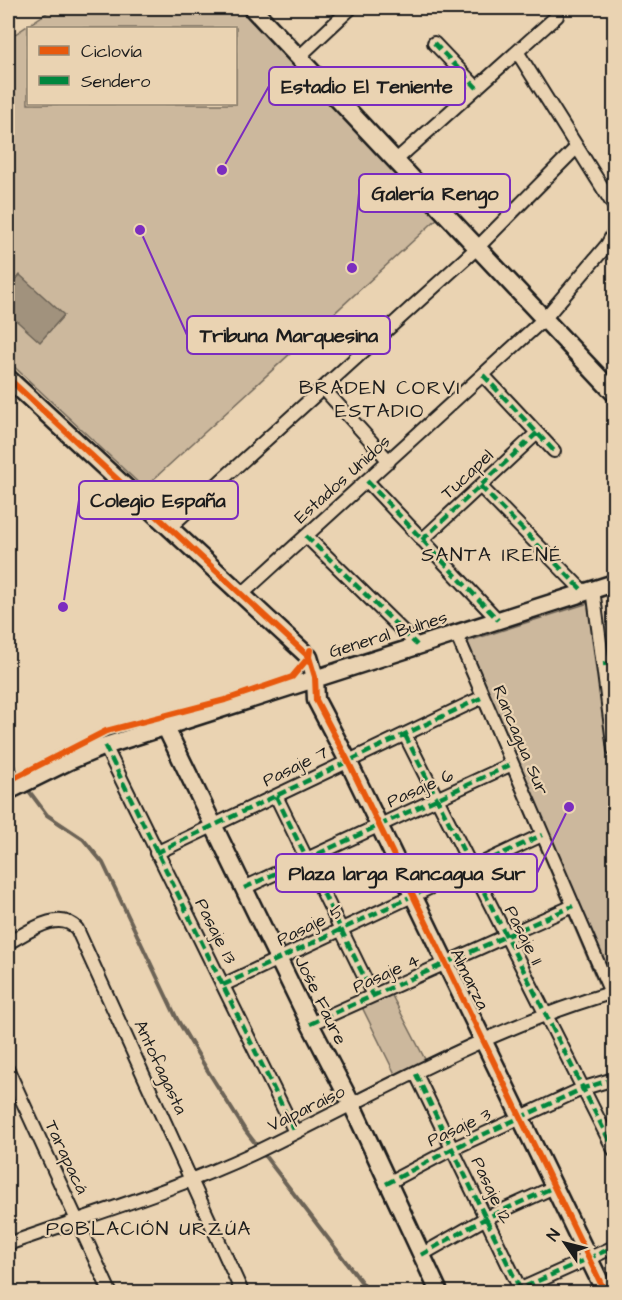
<svg xmlns="http://www.w3.org/2000/svg" width="622" height="1300" font-family="'Architects Daughter',sans-serif">
	<rect width="100%" height="100%" fill="#ead3b2"/>
	<filter id="ink" filterUnits="userSpaceOnUse"><feTurbulence type="fractalNoise" baseFrequency=".0167" numOctaves="2"/><feDisplacementMap in="SourceGraphic" scale="12" xChannelSelector="R" yChannelSelector="G"/><feConvolveMatrix kernelMatrix="1 2 1 2 8 2 1 2 1" color-interpolation-filters="sRGB"/></filter>
	<g filter="url(#ink)">
		<path fill="#ccb89d" stroke="#746a5c" stroke-width="1.5" fill-rule="evenodd" d="M 54,8 L 242,8 L 439,217 L 144,488 L 8,361 L 8,39 ZM 28,28 L 236,28 L 236,104 L 28,104 Z
			M 592,602 L 614,777 L 614,978 L 598,983 L 476,697 L 459,644 Z
			M 388,988 L 429,1067 L 399,1082 L 359,1001 Z"/>
		<path fill="#a1927d" stroke="#6c6356" stroke-width="1.5" d="M 20,275 L 64,315 L 40,342 L 8,313 L 8,288 Z"/>
		<g fill="none" stroke-linecap="round" stroke-linejoin="round">
			<path stroke="#6c6356" stroke-width="4" d="M 8,757 L 22,780
				M 26,787 L 47,815 L 83,839 L 103,863 L 177,1019 L 206,1068 L 245,1130 L 369,1292"/>
			<g stroke="#1c1c1c" stroke-width="16">
				<path id="street" d="M 434,43 L 477,88
					M 518,53 L 614,206
					M 299,57 L 351,8
					M 395,161 L 557,16
					M 483,375 L 554,451
					M 323,388 L 389,461
					M 367,481 L 498,620
					M 480,486 L 584,592
					M 169,528 L 478,247 L 577,147
					M 306,536 L 417,645
					M 422,540 L 537,433
					M 593,589 L 614,750
					M 241,595 L 545,318 L 607,245 L 614,232
					M 456,633 L 611,993
					M 405,735 L 614,1150
					M 105,746 L 295,1132
					M 276,796 L 373,995
					M 156,853 L 483,697
					M 244,888 L 512,764
					M 8,943 C 27,933 59,908 77,929 L 242,1292
					M 223,985 L 542,835
					M 310,1024 L 573,906
					M 8,1070 L 110,1292
					M 416,1074 L 520,1289
					M 386,1184 L 452,1149 L 584,1088 L 614,1079
					M 8,1244 C 90,1215 175,1190 254,1153 C 372,1096 488,1028 614,992
					M 421,1255 L 486,1218 L 554,1187
					M 514,1292 L 614,1247"/>
			</g>
			<g stroke="#1c1c1c" stroke-width="21">
				<path id="secondary" d="M 252,8 L 614,393
					M 8,378 L 309,657 L 315,677 L 316,700 L 348,761 L 605,1292
					M 165,726 L 310,1024 L 352,1105 L 439,1292
					M 8,791 L 69,761 L 105,746 L 614,583"/>
			</g>
			<use href="#street" stroke="#ead3b2" stroke-width="12"/>
			<use href="#secondary" stroke="#ead3b2" stroke-width="16"/>
			<path stroke="#00873e" stroke-width="4.5" stroke-dasharray="9 4.5" stroke-linecap="butt" d="M 434,43 L 477,88
				M 483,375 L 554,451
				M 367,481 L 498,620
				M 480,486 L 584,592
				M 306,536 L 417,645
				M 422,540 L 537,433
				M 603,664 L 614,663
				M 405,735 L 614,1150
				M 613,741 L 614,740
				M 105,746 L 295,1132
				M 276,796 L 373,995
				M 156,853 L 483,697
				M 244,888 L 512,764
				M 223,985 L 542,835
				M 310,1024 L 573,906
				M 416,1074 L 520,1289
				M 386,1184 L 452,1149 L 584,1088 L 614,1079
				M 421,1255 L 486,1218 L 554,1187
				M 513,1292 L 614,1247"/>
			<g stroke="#ead3b2" stroke-width="10">
				<path id="cycleway" d="M 8,378 L 309,657 L 315,677 L 316,700 L 348,761 L 605,1292
					M 8,781 L 106,731 L 225,700 L 292,677 L 309,657 L 310,650"/>
			</g>
			<use href="#cycleway" stroke="#e8590c" stroke-width="6"/>
		</g>
	</g>
	<g text-anchor="middle" stroke-width="4.5" stroke-linejoin="round" paint-order="stroke">
		<g font-size="18" fill="#1c1c1c" stroke="#ead3b2">
			<text transform="translate(467 474) rotate(-43)" y="6">Tucapel</text>
			<text transform="translate(342 479) rotate(-42)" y="6">Estados Unidos</text>
			<text transform="translate(388 634) rotate(-17)" y="6">General Bulnes</text>
			<text transform="translate(521 740) rotate(67)" y="6">Rancagua Sur</text>
			<text transform="translate(295 766) rotate(-26)" y="6">Pasaje 7</text>
			<text transform="translate(420 788) rotate(-24)" y="6">Pasaje 6</text>
			<text transform="translate(310 925) rotate(-26)" y="6">Pasaje 5</text>
			<text transform="translate(216 931) rotate(63)" y="6">Pasaje 13</text>
			<text transform="translate(524 935) rotate(63)" y="6">Pasaje 11</text>
			<text transform="translate(386 973) rotate(-24)" y="6">Pasaje 4</text>
			<text transform="translate(470 979) rotate(64)" y="6">Almarza</text>
			<text transform="translate(321 1000) rotate(64)" y="6">Jośe Faure</text>
			<text transform="translate(161 1067) rotate(65)" y="6">Antofagasta</text>
			<text transform="translate(306 1108) rotate(-26)" y="6">Valparaíso</text>
			<text transform="translate(459 1127) rotate(-25)" y="6">Pasaje 3</text>
			<text transform="translate(67 1157) rotate(65)" y="6">Tarapacá</text>
			<text transform="translate(492 1190) rotate(64)" y="6">Pasaje 12</text>
		</g>
		<g font-size="20" letter-spacing="1.5" fill="#1c1c1c" stroke="#ead3b2">
			<text x="380" y="394">BRADEN CORVI<tspan x="380" dy="23">ESTADIO</tspan></text>
			<text x="492" y="561">SANTA IRENÉ</text>
			<text x="149" y="1235">POBLACIÓN URZÚA</text>
		</g>
	</g>
	<path fill="none" stroke="#7b2cbf" stroke-width="2" d="M222 170L269 86M352 268L359 193M140 230L187 335M63 607L79 500M569 807L537 873"/>
	<g fill="#7b2cbf" stroke="#ead3b2" stroke-width="2">
		<circle cx="222" cy="170" r="6"/>
		<circle cx="352" cy="268" r="6"/>
		<circle cx="140" cy="230" r="6"/>
		<circle cx="63" cy="607" r="6"/>
		<circle cx="569" cy="807" r="6"/>
	</g>
	<g fill="#ead3b2" stroke="#7b2cbf" stroke-width="2">
		<rect x="269" y="67" width="196" height="38" rx="6"/>
		<rect x="359" y="174" width="151" height="38" rx="6"/>
		<rect x="187" y="316" width="203" height="38" rx="6"/>
		<rect x="79" y="481" width="159" height="38" rx="6"/>
		<rect x="276" y="854" width="261" height="38" rx="6"/>
	</g>
	<g font-size="20" text-anchor="middle" font-weight="bold" fill="#1c1c1c">
		<text x="367" y="93">Estadio El Teniente</text>
		<text x="435" y="200">Galería Rengo</text>
		<text x="289" y="342">Tribuna Marquesina</text>
		<text x="158" y="507">Colegio España</text>
		<text x="407" y="880">Plaza larga Rancagua Sur</text>
	</g>
	<rect width="622" height="1300" fill="none" stroke="#ead3b2" stroke-width="30"/>
	<rect x="15" y="15" width="592" height="1270" fill="none" stroke="#1c1c1c" stroke-width="2" filter="url(#ink)"/>
	<rect x="27" y="27" width="210" height="78" fill="#ead3b2" stroke="#988a76" stroke-width="1.5"/>
	<rect x="39" y="46" width="30" height="9" fill="#e8590c" stroke="#988a76" stroke-width="1.5"/>
	<text x="81" y="57" font-size="18" fill="#1c1c1c">Ciclovía</text>
	<rect x="39" y="76" width="30" height="9" fill="#00873e" stroke="#988a76" stroke-width="1.5"/>
	<text x="81" y="87" font-size="18" fill="#1c1c1c">Sendero</text>
	<g transform="translate(565 1243) rotate(305)" stroke="#ead3b2" stroke-width="4.5" paint-order="stroke">
	<path d="M0-4.5L10 22L0 15L-10 22Z" fill="#1c1c1c"/>
	<text y="-9" font-size="16" font-weight="bold" text-anchor="middle" fill="#1c1c1c">N</text>
	</g>
</svg>
